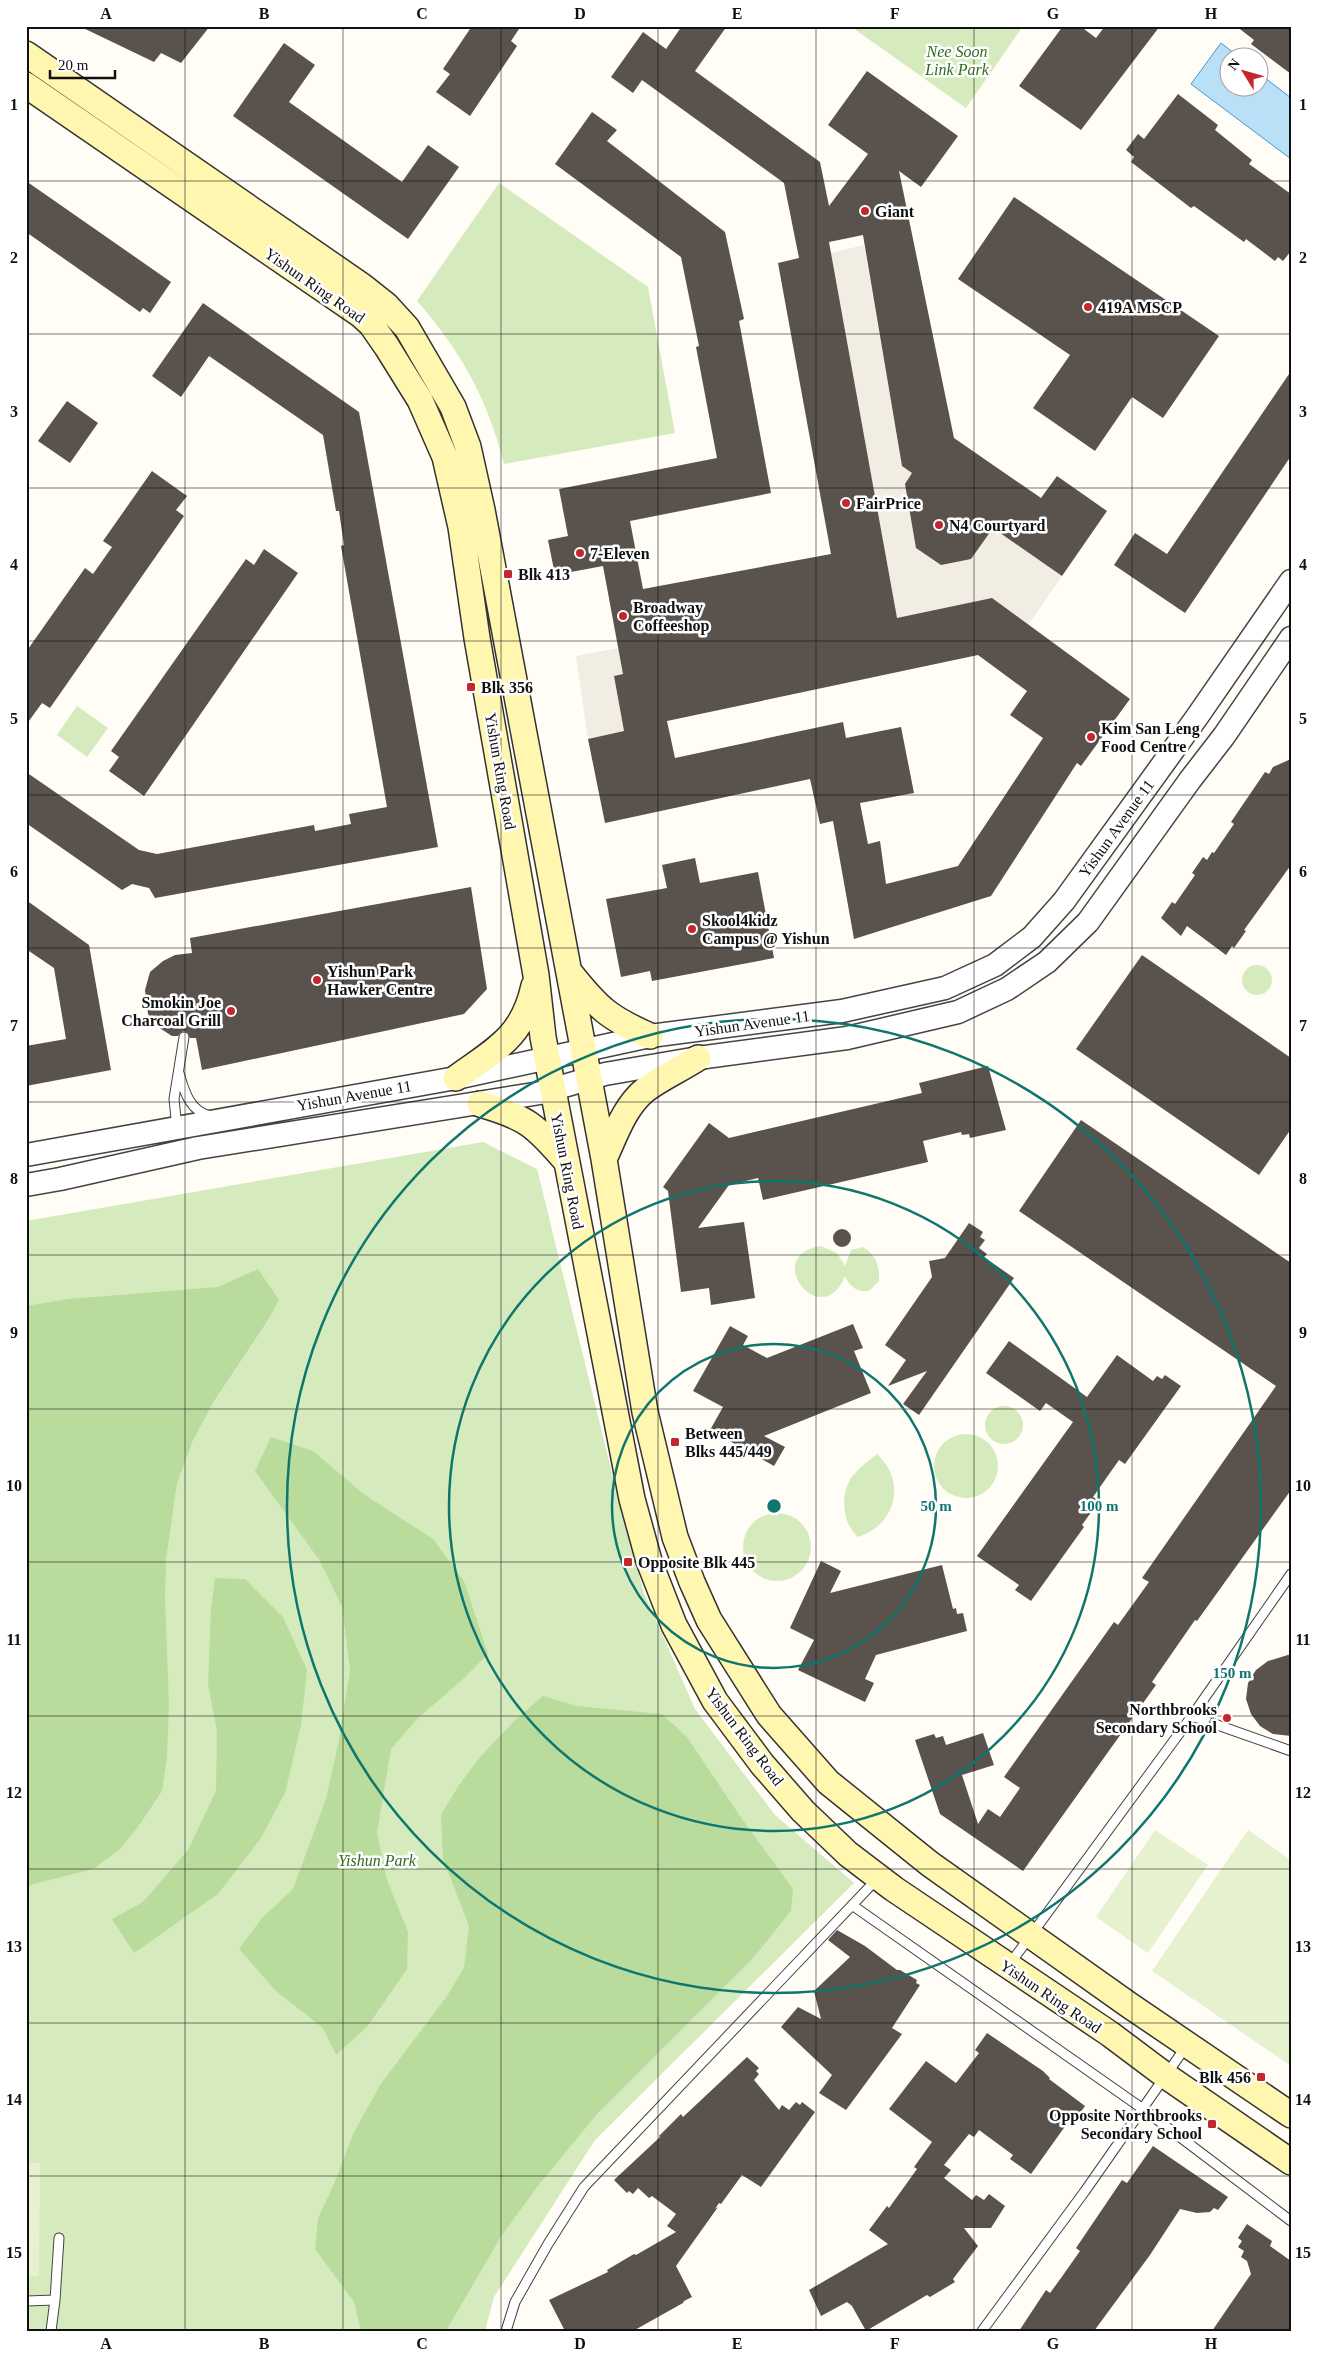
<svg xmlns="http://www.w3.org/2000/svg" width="1317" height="2357" font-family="'Times New Roman',serif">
	<rect width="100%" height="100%" fill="#fffdf5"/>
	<path fill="#d5ebbd" d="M 850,26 L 1023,26 L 966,108 Z
		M 499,183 L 648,287 L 675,433 L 504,464 C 488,400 461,351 417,301 Z
		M 77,706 L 108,728 L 87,757 L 57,735 Z
		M1242 980a15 15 0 1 1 30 0a15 15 0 1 1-30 0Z
		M 483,1142 L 537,1169 L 615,1485 L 644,1593 L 695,1709 L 775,1815 L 854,1883 L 595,2140 L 494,2297 L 485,2331 L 26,2331 L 26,1221 Z
		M 821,1246 L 837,1253 L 845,1266 L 851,1250 L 863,1247 C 876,1255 880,1266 879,1281 L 869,1291 C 856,1292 850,1287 845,1276 C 822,1334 760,1255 821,1246 Z
		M985 1425a19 19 0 1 1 38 0a19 19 0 1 1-38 0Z
		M934 1466a32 32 0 1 1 64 0a32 32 0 1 1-64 0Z
		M 877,1454 C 907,1481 896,1525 858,1537 C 842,1523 840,1496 851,1478 C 858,1469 868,1461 877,1454 Z
		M743 1547a34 34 0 1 1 68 0a34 34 0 1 1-68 0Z"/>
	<path fill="#b9dc9c" d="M 258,1269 L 279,1300 L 268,1320 L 214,1401 L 193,1440 L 177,1483 L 166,1560 L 165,1597 L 169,1705 L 167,1757 L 162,1791 L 138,1827 L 118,1851 L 93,1869 L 26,1886 L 26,1306 L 68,1299 L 218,1287 Z
		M 271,1437 L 313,1451 L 365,1495 L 433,1539 L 464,1581 L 488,1654 L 461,1681 L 418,1718 L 391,1749 L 377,1833 L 387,1880 L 408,1932 L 407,1969 L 367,2027 L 336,2055 L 323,2028 L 276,1991 L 239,1949 L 262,1918 L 293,1889 L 326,1799 L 339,1740 L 350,1670 L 342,1607 L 320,1561 L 255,1471 Z
		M 215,1578 L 245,1579 L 283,1617 L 307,1670 L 301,1725 L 285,1793 L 261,1838 L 218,1894 L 134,1953 L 112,1919 L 143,1902 L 188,1850 L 216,1791 L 217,1732 L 208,1684 L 211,1608 Z
		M 543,1696 L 576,1706 L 662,1714 L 687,1737 L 742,1819 L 793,1889 L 791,1911 L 754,1957 L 597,2114 L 537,2187 L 500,2238 L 446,2331 L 361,2331 L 354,2302 L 315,2249 L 318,2218 L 334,2184 L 353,2134 L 380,2085 L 447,1996 L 464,1968 L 469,1926 L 443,1859 L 441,1815 L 459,1785 L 481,1756 L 515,1720 Z"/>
	<path fill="#e6f2cf" d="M 1155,1830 L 1208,1865 L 1148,1953 L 1096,1917 Z
		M 1248,1830 L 1291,1860 L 1291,2066 L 1152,1971 Z
		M 26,2163 L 40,2163 L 39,2276 L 26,2276 Z"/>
	<path fill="#f1ede2" d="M 864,245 L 902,466 L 1062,576 L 1028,625 L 682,664 L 614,676 L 624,731 L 588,739 L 576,656 L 893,596 L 831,253 Z"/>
	<path fill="#b9e0f7" stroke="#3f96cf" d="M 1221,43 L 1239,57 L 1230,58 L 1230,88 L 1260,88 L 1260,74 L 1291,98 L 1291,159 L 1191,84 Z"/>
	<path fill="#5a524d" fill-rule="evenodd" d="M 79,26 L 210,26 L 181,63 L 161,53 L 154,62 Z
		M 472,26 L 521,26 L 511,41 L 517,46 L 470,116 L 436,92 L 450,74 L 443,69 Z
		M 682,26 L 727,26 L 695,71 L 820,162 L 829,206 L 868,154 L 828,125 L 867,71 L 958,136 L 921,187 L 899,171 L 954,438 L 1041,498 L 1057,476 L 1107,511 L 1062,576 L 993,528 L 971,559 L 941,565 L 916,548 L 905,484 L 912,473 L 902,466 L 863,235 L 829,242 L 897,618 L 992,598 L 1130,699 L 1081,766 L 1077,763 L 991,896 L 854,939 L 833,821 L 820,824 L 810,779 L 605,823 L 588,739 L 624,731 L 614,676 L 623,674 L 603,566 L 555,575 L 548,540 L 568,536 L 559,489 L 717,458 L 696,347 L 699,346 L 681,257 L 555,164 L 592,112 L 617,130 L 607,141 L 725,232 L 744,319 L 739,321 L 771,493 L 630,521 L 643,589 L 831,554 L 778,263 L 799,258 L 784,183 L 642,80 L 633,93 L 611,77 L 643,32 L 666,49 ZM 978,655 L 1027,691 L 1010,715 L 1043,738 L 958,866 L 886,884 L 880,841 L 868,844 L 860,803 L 914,793 L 901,727 L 846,738 L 843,722 L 675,758 L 667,721 Z
		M 1063,26 L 1080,26 L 1096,38 L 1105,26 L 1160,26 L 1081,130 L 1019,86 Z
		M 1236,26 L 1291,26 L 1291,74 L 1251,44 L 1254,40 Z
		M 284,43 L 315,65 L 289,102 L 402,182 L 428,145 L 459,167 L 408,239 L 233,116 Z
		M 1178,94 L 1218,125 L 1215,130 L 1252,160 L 1249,164 L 1291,194 L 1291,251 L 1283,261 L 1278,257 L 1275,261 L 1246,239 L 1244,242 L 1194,206 L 1191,208 L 1131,162 L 1134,157 L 1126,150 L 1138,134 L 1144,139 Z
		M 26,181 L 171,282 L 150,313 L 143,308 L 140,312 L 26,232 Z
		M 1014,197 L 1219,336 L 1163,418 L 1132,397 L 1095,451 L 1033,408 L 1070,355 L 958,279 Z
		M 203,303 L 359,412 L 438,847 L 155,898 L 149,888 L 132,884 L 122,890 L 26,823 L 26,772 L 139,850 L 157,854 L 314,825 L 315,831 L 351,824 L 349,814 L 387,807 L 341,546 L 344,545 L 339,511 L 336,511 L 323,435 L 209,356 L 181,397 L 152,376 Z
		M 1291,371 L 1291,456 L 1185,613 L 1114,565 L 1135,533 L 1167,554 Z
		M 67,401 L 98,423 L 70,463 L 38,441 Z
		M 152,471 L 187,496 L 176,510 L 184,516 L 50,708 L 42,703 L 26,725 L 26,652 L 85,568 L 93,574 L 112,547 L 103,541 Z
		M 264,549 L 298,573 L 144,796 L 109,771 L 119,757 L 111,751 L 246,559 L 254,565 Z
		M 1291,759 L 1291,865 L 1244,930 L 1246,931 L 1234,948 L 1232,946 L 1226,955 L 1187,926 L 1181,936 L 1161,918 L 1172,902 L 1175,904 L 1195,875 L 1192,873 L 1203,857 L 1207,860 L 1212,852 L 1214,853 L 1234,824 L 1231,822 L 1265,772 L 1269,774 L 1273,767 Z
		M 695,858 L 700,883 L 758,872 L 774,958 L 652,981 L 650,971 L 621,977 L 606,899 L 667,888 L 662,865 Z
		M 471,887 L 487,989 L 464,1014 L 202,1070 L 196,1038 L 190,1038 L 188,1033 L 184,1031 L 180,1033 L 178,1036 L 172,1036 L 158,1027 L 148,1014 L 145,990 L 150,972 L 163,961 L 175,955 L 192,953 L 190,938 Z
		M 26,900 L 89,945 L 111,1070 L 26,1086 L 26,1046 L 66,1039 L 54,968 L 26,949 Z
		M 1142,955 L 1291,1058 L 1291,1129 L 1259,1175 L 1076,1049 Z
		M 988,1066 L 1006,1130 L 970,1138 L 969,1134 L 962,1135 L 961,1132 L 923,1141 L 928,1162 L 763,1200 L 758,1178 L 729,1185 L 698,1228 L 744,1222 L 755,1298 L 711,1305 L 709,1288 L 681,1292 L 668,1191 L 663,1187 L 709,1123 L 729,1138 L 922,1093 L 919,1083 Z
		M 1081,1120 L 1291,1263 L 1291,1490 L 1197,1621 L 1195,1620 L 1152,1682 L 1156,1685 L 1023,1871 L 940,1814 L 915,1740 L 934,1734 L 936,1738 L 943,1736 L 946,1745 L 983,1733 L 994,1765 L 962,1775 L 978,1824 L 988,1809 L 1000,1817 L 1020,1788 L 1004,1777 L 1114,1622 L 1118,1625 L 1149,1582 L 1142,1578 L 1276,1386 L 1019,1211 Z
		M 969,1223 L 983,1232 L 980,1237 L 985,1240 L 979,1248 L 987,1254 L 984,1257 L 1014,1278 L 919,1415 L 903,1404 L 927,1371 L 888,1386 L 906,1360 L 885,1345 L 932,1277 L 929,1261 L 945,1258 Z
		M833 1238a9 9 0 1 1 18 0a9 9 0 1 1-18 0Z
		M 853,1324 L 863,1348 L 854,1351 L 871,1393 L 764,1436 L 785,1447 L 774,1466 L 710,1430 L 723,1407 L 693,1391 L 730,1326 L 748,1336 L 743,1345 L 767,1358 Z
		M 1009,1341 L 1087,1397 L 1117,1355 L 1153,1381 L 1157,1376 L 1162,1379 L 1165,1375 L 1181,1386 L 1125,1464 L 1119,1460 L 1093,1497 L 1099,1501 L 1082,1525 L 1084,1527 L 1031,1601 L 1015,1590 L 1019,1585 L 977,1556 L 1073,1422 L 1046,1403 L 1040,1411 L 986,1373 Z
		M 821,1561 L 841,1571 L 830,1593 L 942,1565 L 953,1609 L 956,1608 L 957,1614 L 963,1613 L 967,1631 L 876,1655 L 865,1679 L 874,1683 L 865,1702 L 798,1670 L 814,1640 L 790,1628 Z
		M 1291,1654 L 1291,1736 L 1273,1734 L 1260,1726 L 1251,1714 L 1246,1699 L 1248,1683 L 1256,1670 L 1268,1661 Z
		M 837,1930 L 865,1946 L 897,1970 L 900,1970 L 917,1980 L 916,1983 L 920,1985 L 892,2028 L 902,2034 L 846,2110 L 819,2093 L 832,2075 L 781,2027 L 798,2007 L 821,2019 L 814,1991 L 850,1957 L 828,1940 Z
		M 987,2033 L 1043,2071 L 1050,2078 L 1049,2079 L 1085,2106 L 1070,2127 L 1066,2125 L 1031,2174 L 1010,2159 L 1013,2155 L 979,2130 L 974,2137 L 969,2134 L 944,2165 L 951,2170 L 944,2178 L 972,2200 L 976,2195 L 984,2200 L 989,2194 L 1005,2206 L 991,2228 L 964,2228 L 978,2246 L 953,2279 L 955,2282 L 930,2297 L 927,2295 L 866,2331 L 852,2306 L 847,2302 L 821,2316 L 809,2290 L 888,2244 L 869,2230 L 887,2206 L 889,2208 L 917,2169 L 914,2167 L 932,2142 L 889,2109 L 926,2061 L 956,2083 L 979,2053 L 975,2050 Z
		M 747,2057 L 759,2068 L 756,2071 L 759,2074 L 754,2080 L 779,2110 L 782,2105 L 789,2110 L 796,2102 L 800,2105 L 802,2102 L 815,2112 L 761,2187 L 742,2175 L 721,2204 L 719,2203 L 715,2209 L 718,2207 L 676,2266 L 692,2297 L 684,2301 L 683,2303 L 633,2331 L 565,2331 L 549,2300 L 608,2272 L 607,2270 L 617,2264 L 634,2254 L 636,2255 L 676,2232 L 667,2226 L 676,2214 L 652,2196 L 649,2198 L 638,2188 L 633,2194 L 629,2191 L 627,2193 L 614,2180 L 660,2137 L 659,2136 L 681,2114 L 683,2117 Z
		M 1153,2146 L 1228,2197 L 1218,2210 L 1214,2208 L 1210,2212 L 1197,2213 L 1180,2209 L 1150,2255 L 1094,2331 L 1019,2331 L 1046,2290 L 1050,2293 L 1061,2278 L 1080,2251 L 1076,2248 L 1122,2180 L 1127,2183 Z
		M 1247,2224 L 1272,2241 L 1270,2246 L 1291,2261 L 1291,2331 L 1212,2331 L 1251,2274 L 1247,2261 L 1241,2257 L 1244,2251 L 1238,2247 L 1242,2241 L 1238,2238 Z"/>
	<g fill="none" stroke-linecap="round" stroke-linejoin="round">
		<g stroke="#444" stroke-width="11">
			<path id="service" d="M 179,1073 C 184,1091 190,1112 211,1116
				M 177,1128 L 174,1099 L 184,1037
				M 1192,1716 L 1291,1751
				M 852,1905 L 1143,2109 L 1291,2221
				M 1009,1965 L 1192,1716 L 1291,1574
				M 26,2301 L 55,2300
				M 51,2331 L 55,2300 L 59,2238
				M 506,2331 L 515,2302 L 548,2244 L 584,2187 L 877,1879
				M 982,2331 L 1085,2191 L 1187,2045"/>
		</g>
		<g stroke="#444" stroke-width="25">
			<path id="tertiary" d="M 26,1155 L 456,1078 L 650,1036 L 842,1011 L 945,988 L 995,965 L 1032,937 L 1064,901 L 1197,717 L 1291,581
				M 26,1185 L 60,1179 L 198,1148 L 540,1093 L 605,1074 L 698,1058 L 847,1038 L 958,1012 L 1007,989 L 1047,962 L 1088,922 L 1190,780 L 1224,736 L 1291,638"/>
		</g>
		<g stroke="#333" stroke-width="28">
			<path id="secondary" d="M 26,54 L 362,286 L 386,305 L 407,328 L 453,407 L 468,447 L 482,510 L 604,1159 L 645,1412 L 675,1537 L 692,1582 L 709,1620 L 769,1715 L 828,1782 L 930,1864 L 1129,2005 L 1291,2115
				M 26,85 L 361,315 L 371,324 L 387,347 L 420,400 L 445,457 L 461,527 L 477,638 L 536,975 L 543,1037 L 553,1090 L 632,1499 L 649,1561 L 674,1625 L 715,1701 L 762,1764 L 803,1811 L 848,1854 L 894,1889 L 1110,2034 L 1166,2076 L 1291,2162
				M 571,974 C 599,1009 609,1018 650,1036
				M 456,1078 C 496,1049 523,1037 534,986
				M 480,1104 C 526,1117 535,1125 566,1161
				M 604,1159 C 615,1136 624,1107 645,1090 C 661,1078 681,1069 698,1058"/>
		</g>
		<use href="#service" stroke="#fff" stroke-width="9"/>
		<use href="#tertiary" stroke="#fff" stroke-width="22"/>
		<use href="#secondary" stroke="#fff6b0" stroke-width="25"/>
	</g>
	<path fill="none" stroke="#111" stroke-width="1" stroke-opacity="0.55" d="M 185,26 L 185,2331M 343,26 L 343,2331M 501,26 L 501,2331M 658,26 L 658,2331M 816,26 L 816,2331M 974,26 L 974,2331M 1132,26 L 1132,2331M 26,181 L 1291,181M 26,334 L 1291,334M 26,488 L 1291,488M 26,641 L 1291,641M 26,795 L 1291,795M 26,948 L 1291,948M 26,1102 L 1291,1102M 26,1255 L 1291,1255M 26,1409 L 1291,1409M 26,1562 L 1291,1562M 26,1716 L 1291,1716M 26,1869 L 1291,1869M 26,2023 L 1291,2023M 26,2176 L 1291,2176"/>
	<g fill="none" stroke="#0f766e" stroke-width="2.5">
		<circle cx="774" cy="1506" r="162"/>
		<circle cx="774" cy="1506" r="325"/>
		<circle cx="774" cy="1506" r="487"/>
	</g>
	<g fill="#c4262e" stroke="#fff" stroke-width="2">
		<circle cx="865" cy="211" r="5"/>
		<circle cx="1088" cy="307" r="5"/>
		<circle cx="846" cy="503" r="5"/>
		<circle cx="939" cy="525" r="5"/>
		<circle cx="580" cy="553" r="5"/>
		<rect x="503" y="569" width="10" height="10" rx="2.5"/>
		<circle cx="623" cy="616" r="5"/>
		<rect x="466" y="682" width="10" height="10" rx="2.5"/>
		<circle cx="1091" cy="737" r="5"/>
		<circle cx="692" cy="929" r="5"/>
		<circle cx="317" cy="980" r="5"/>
		<circle cx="231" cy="1011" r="5"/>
		<rect x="670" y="1437" width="10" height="10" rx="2.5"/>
		<rect x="623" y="1557" width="10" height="10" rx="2.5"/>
		<circle cx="1227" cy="1718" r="5"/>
		<rect x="1256" y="2072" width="10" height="10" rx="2.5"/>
		<rect x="1207" y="2119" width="10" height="10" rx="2.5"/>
	</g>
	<g text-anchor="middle" stroke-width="5" stroke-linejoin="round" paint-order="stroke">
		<g font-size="16" font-style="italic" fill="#2f6b1f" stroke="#fff">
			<text x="957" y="57">Nee Soon<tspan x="957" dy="18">Link Park</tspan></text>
			<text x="377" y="1866">Yishun Park</text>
		</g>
		<g font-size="16" font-weight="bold" fill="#111" stroke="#fff" text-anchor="start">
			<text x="875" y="217">Giant</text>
			<text x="1098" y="313">419A MSCP</text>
			<text x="856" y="509">FairPrice</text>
			<text x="949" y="531">N4 Courtyard</text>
			<text x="590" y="559">7-Eleven</text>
			<text x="518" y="580">Blk 413</text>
			<text x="633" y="613">Broadway<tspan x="633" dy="18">Coffeeshop</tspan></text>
			<text x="481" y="693">Blk 356</text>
			<text x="1101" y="734">Kim San Leng<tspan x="1101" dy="18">Food Centre</tspan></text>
			<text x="702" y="926">Skool4kidz<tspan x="702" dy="18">Campus @ Yishun</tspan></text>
			<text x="327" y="977">Yishun Park<tspan x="327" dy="18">Hawker Centre</tspan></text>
			<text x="221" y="1008" text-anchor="end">Smokin Joe<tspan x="221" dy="18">Charcoal Grill</tspan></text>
			<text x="685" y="1439">Between<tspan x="685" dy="18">Blks 445/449</tspan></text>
			<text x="638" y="1568">Opposite Blk 445</text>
			<text x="1217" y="1715" text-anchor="end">Northbrooks<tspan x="1217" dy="18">Secondary School</tspan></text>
			<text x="1251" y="2083" text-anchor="end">Blk 456</text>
			<text x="1202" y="2121" text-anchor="end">Opposite Northbrooks<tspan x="1202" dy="18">Secondary School</tspan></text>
		</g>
		<g font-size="16" fill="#111" stroke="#fff">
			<text transform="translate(315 285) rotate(35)" y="6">Yishun Ring Road</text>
			<text transform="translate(501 771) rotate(80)" y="6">Yishun Ring Road</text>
			<text transform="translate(1116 828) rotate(-54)" y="6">Yishun Avenue 11</text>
			<text transform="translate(752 1023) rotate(-8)" y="6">Yishun Avenue 11</text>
			<text transform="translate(354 1095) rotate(-10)" y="6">Yishun Avenue 11</text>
			<text transform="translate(568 1171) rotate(79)" y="6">Yishun Ring Road</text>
			<text transform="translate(745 1736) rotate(53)" y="6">Yishun Ring Road</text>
			<text transform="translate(1051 1996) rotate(34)" y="6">Yishun Ring Road</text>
		</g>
	</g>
	<circle cx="774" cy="1506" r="8" fill="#0f766e" stroke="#fff" stroke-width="2.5"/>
	<g font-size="15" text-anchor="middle" font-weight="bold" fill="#0f766e" stroke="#fff" stroke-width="5" stroke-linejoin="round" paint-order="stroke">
		<text x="936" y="1511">50 m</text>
		<text x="1099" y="1511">100 m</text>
		<text x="1232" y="1678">150 m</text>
	</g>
	<rect width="1317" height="2357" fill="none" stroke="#ffffff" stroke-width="55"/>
	<g transform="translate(1244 72) rotate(307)"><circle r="24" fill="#ffffff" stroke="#a0a0a0"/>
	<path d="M0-4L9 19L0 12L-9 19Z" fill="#c4262e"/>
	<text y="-8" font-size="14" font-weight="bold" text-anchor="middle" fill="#111111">N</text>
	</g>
	<path d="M50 70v8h65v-8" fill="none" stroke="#111111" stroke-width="2.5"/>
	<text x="58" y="70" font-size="15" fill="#111111" stroke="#ffffff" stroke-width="4" paint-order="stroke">20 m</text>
	<rect x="28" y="28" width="1262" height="2302" fill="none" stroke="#111" stroke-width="2"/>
	<g font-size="16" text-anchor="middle" font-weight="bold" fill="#111">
		<text x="106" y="19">A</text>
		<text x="264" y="19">B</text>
		<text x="422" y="19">C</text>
		<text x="580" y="19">D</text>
		<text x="737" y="19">E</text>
		<text x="895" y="19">F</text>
		<text x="1053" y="19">G</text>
		<text x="1211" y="19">H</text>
		<text x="14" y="110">1</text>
		<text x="1303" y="110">1</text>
		<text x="14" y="263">2</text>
		<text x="1303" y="263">2</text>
		<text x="14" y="417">3</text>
		<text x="1303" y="417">3</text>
		<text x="14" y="570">4</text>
		<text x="1303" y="570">4</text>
		<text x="14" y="724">5</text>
		<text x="1303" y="724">5</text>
		<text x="14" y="877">6</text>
		<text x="1303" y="877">6</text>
		<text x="14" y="1031">7</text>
		<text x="1303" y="1031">7</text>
		<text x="14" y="1184">8</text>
		<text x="1303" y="1184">8</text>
		<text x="14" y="1338">9</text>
		<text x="1303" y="1338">9</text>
		<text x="14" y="1491">10</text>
		<text x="1303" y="1491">10</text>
		<text x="14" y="1645">11</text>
		<text x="1303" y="1645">11</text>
		<text x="14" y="1798">12</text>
		<text x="1303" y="1798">12</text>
		<text x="14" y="1952">13</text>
		<text x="1303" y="1952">13</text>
		<text x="14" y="2105">14</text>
		<text x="1303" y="2105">14</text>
		<text x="14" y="2258">15</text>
		<text x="1303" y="2258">15</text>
		<text x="106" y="2349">A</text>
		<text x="264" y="2349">B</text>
		<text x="422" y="2349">C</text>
		<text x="580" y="2349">D</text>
		<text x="737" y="2349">E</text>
		<text x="895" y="2349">F</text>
		<text x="1053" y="2349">G</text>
		<text x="1211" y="2349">H</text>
	</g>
</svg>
